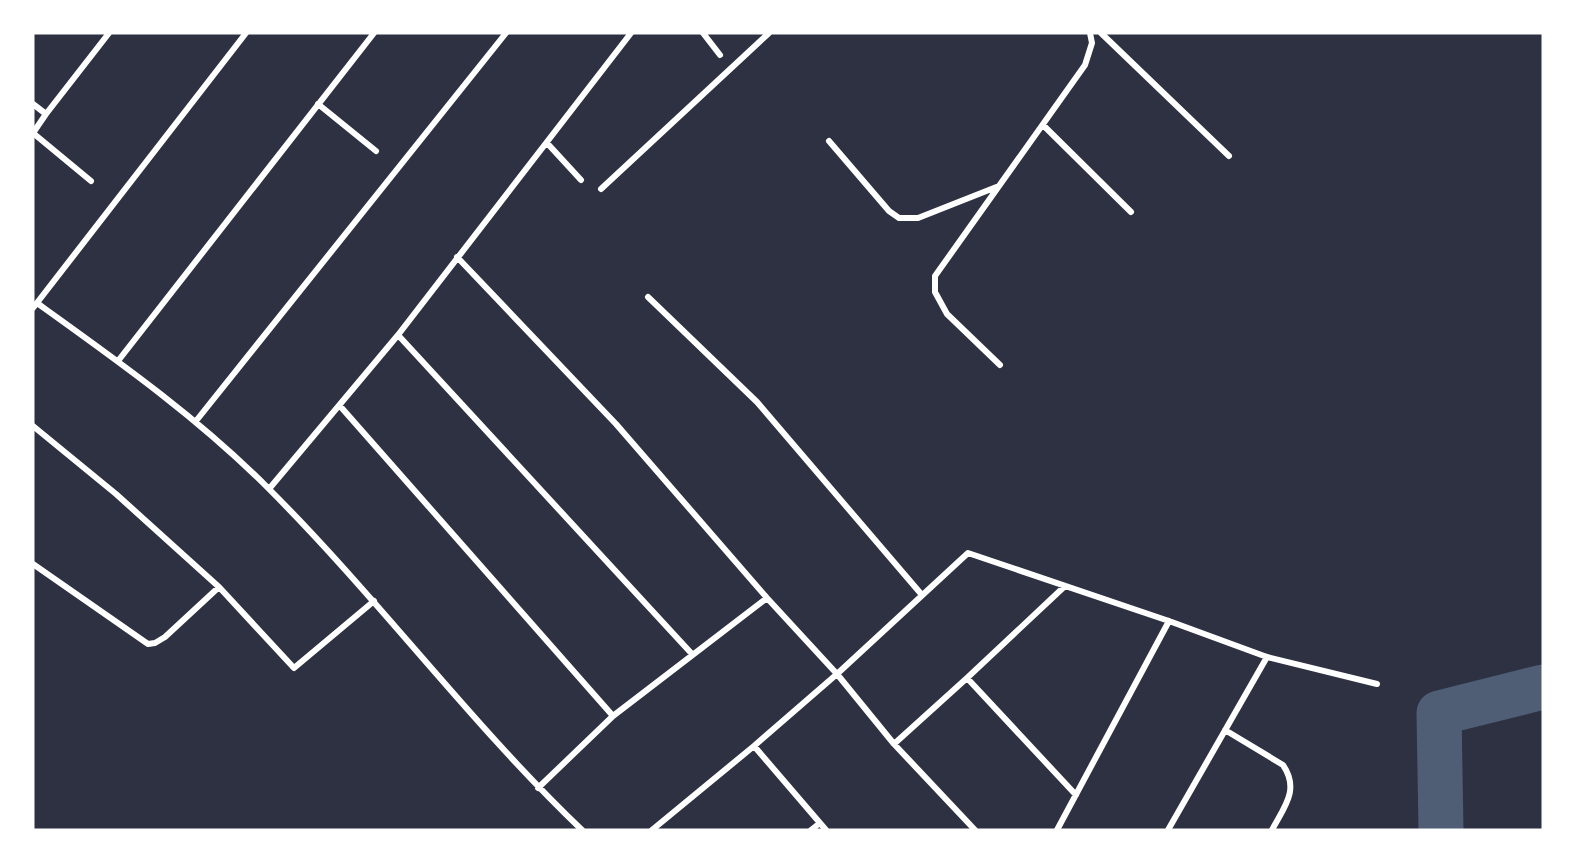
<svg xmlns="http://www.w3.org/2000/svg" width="1576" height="863" font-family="'Space Grotesk',sans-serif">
	<rect width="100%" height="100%" fill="#2d3142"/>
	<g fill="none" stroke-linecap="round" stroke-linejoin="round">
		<path stroke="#4f5d75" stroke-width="45" d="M 1441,830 L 1439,713 L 1543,687"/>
		<path stroke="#fff" stroke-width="6" d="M 703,33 L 720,55
			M 1101,33 L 1229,156
			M 33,104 L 46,114
			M 318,104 L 376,151
			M 1043,125 L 1131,212
			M 33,133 L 46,114 L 109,33
			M 33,133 L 91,181
			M 829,141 L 889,211 L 899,218 L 918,218 L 999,186
			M 547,143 L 581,180
			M 601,189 L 769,33
			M 457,257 L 616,424 L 767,598 L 837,674 L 894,744 L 975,830
			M 648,297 L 757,402 L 922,595
			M 37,303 C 118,361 200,419 270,490 C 379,599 471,724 582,830
			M 33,308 L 246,33
			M 398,335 L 692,654
			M 118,361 L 374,33
			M 1000,365 L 947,314 L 935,292 L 935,276 L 1085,65 L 1092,43 L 1090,33
			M 340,406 L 613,716
			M 196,421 L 506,33
			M 33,426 L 116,494 L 219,587 L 294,668 L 374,601
			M 269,489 L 398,335 L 631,33
			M 33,564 L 148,644 L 155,643 L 165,637 L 219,587
			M 967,678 L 1076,795
			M 1225,730 L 1283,765 C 1300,790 1284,807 1272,830
			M 894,744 L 967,678 L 1065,586
			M 754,746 L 826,830
			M 538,788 L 613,716 L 767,598
			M 652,830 L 754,746 L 837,674 L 968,553 L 1169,621 L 1267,657 L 1377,684
			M 811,830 L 820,823
			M 1057,830 L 1169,621
			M 1168,830 L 1267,657"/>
	</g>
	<rect width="1576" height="863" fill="none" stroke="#ffffff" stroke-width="69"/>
</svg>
